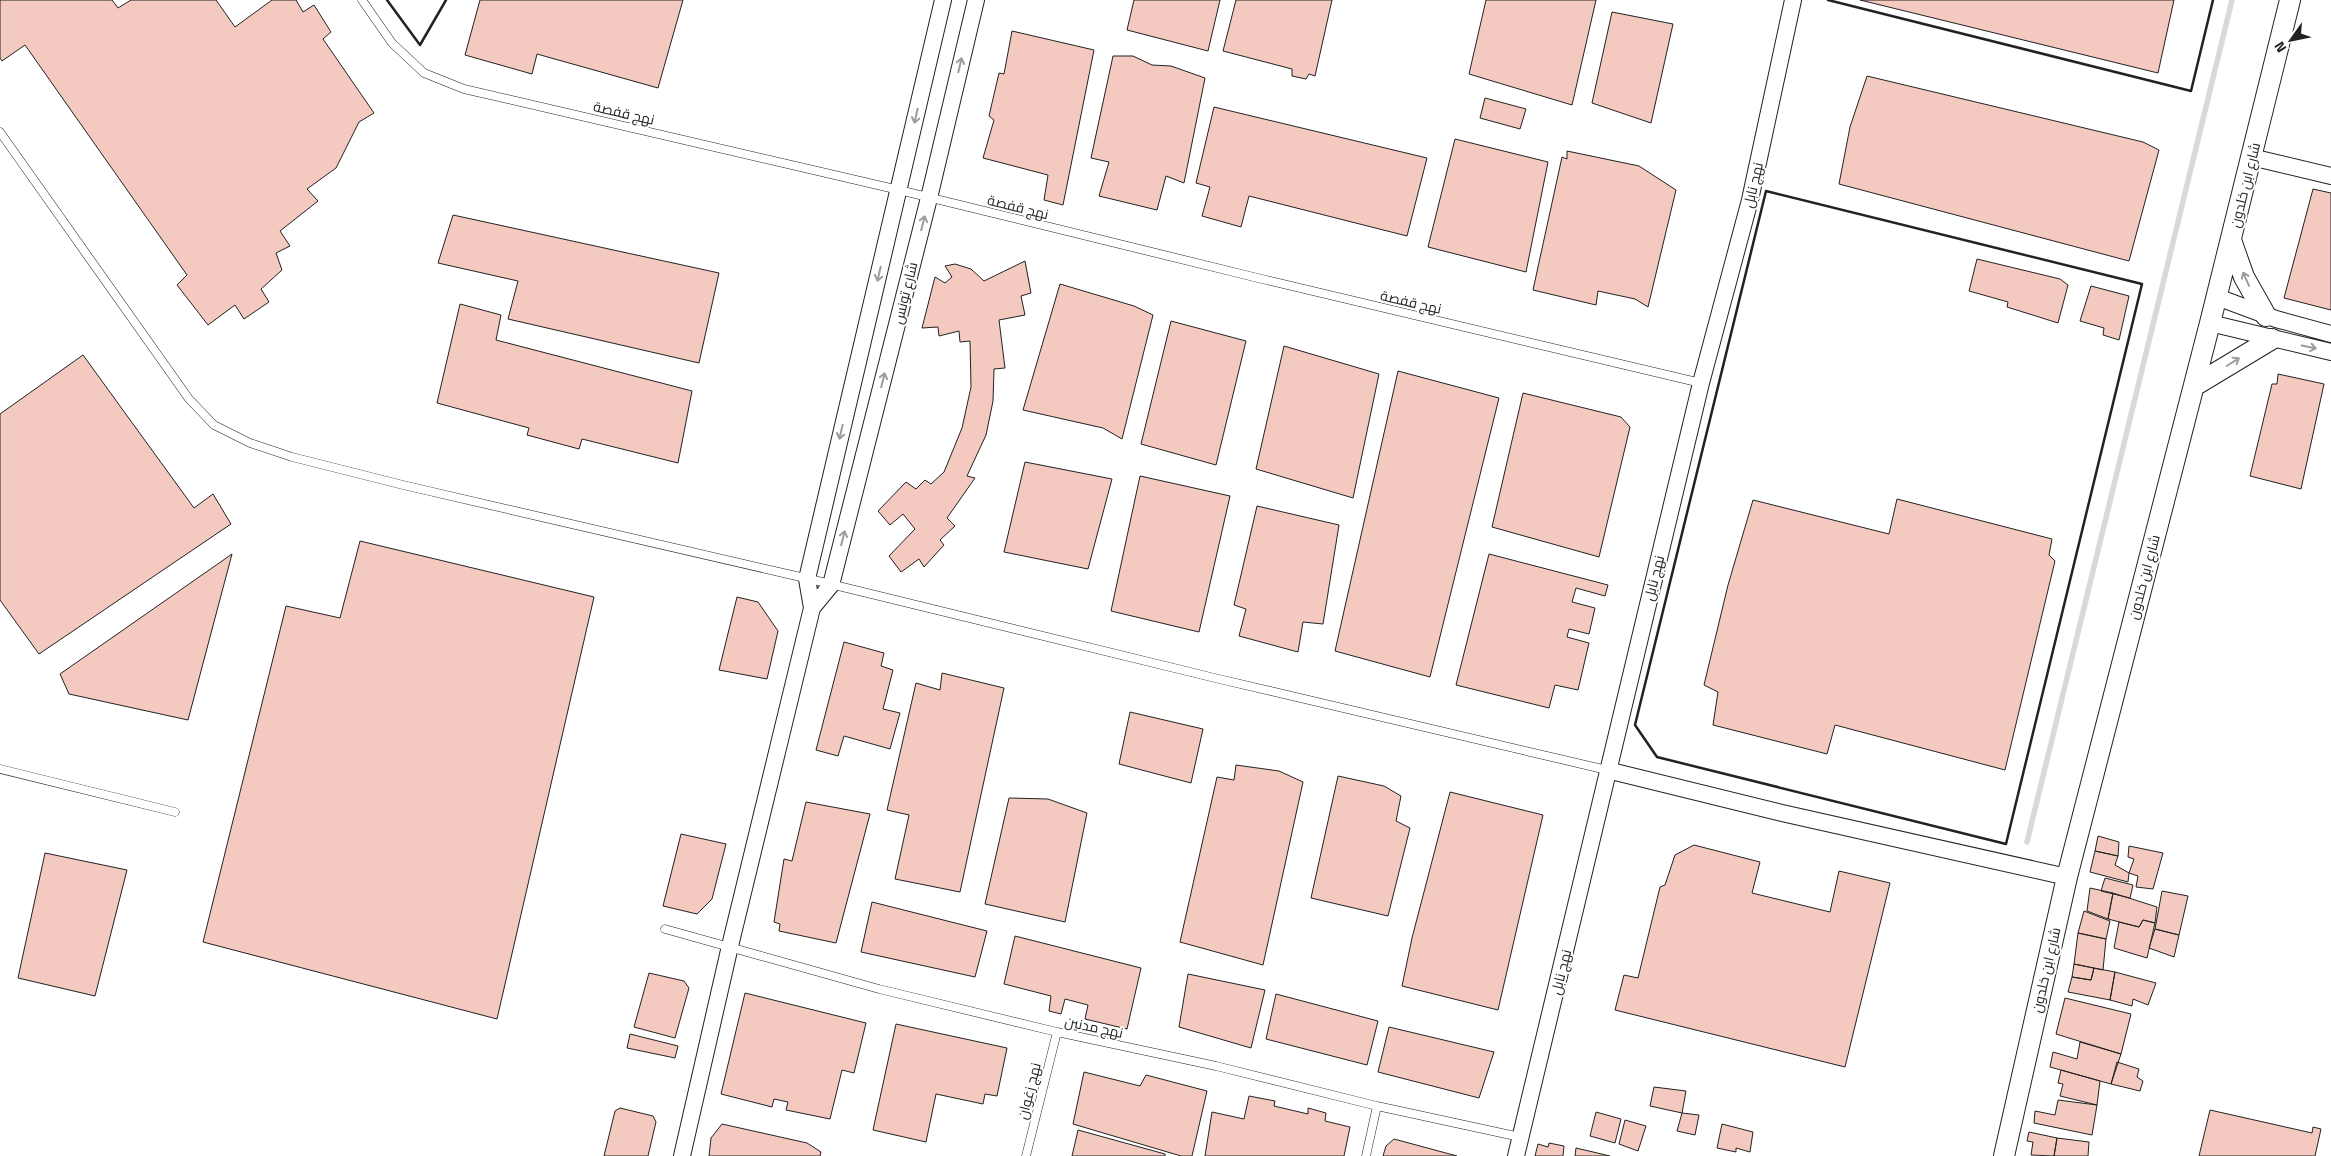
<svg xmlns="http://www.w3.org/2000/svg" width="2331" height="1156" font-family="'Titillium Web',Cairo,sans-serif">
	<rect width="100%" height="100%" fill="#fff"/>
	<g fill="none" stroke-linecap="round" stroke-linejoin="round">
		<path stroke="#d9d9d9" stroke-width="5.5" d="M 2027,842 L 2232,0"/>
	</g>
	<path fill="#f3c9c0" stroke="#222" d="M 0,0 L 112,0 L 118,8 L 131,0 L 216,0 L 235,27 L 272,0 L 296,0 L 303,12 L 314,5 L 331,32 L 323,39 L 374,113 L 359,122 L 336,168 L 307,189 L 318,201 L 280,231 L 290,246 L 276,253 L 282,270 L 261,289 L 269,302 L 244,319 L 235,305 L 208,325 L 177,285 L 187,275 L 25,45 L 2,61 L 0,58 Z
		M 480,0 L 683,0 L 658,88 L 537,54 L 532,74 L 465,55 Z
		M 1134,0 L 1220,0 L 1208,51 L 1127,30 Z
		M 1236,0 L 1332,0 L 1315,76 L 1309,74 L 1306,79 L 1292,76 L 1292,69 L 1223,51 Z
		M 1486,0 L 1596,0 L 1572,105 L 1469,74 Z
		M 1860,0 L 2174,0 L 2158,73 Z
		M 1612,12 L 1673,24 L 1651,123 L 1592,103 Z
		M 1012,31 L 1094,50 L 1063,205 L 1044,200 L 1048,175 L 983,158 L 994,120 L 989,116 L 999,73 L 1004,74 Z
		M 1113,56 L 1133,56 L 1152,65 L 1171,66 L 1205,78 L 1184,183 L 1166,176 L 1157,210 L 1099,196 L 1109,162 L 1091,158 Z
		M 1867,76 L 2143,142 L 2159,150 L 2129,261 L 1839,184 L 1850,127 Z
		M 1485,98 L 1526,109 L 1520,129 L 1480,118 Z
		M 1214,107 L 1427,158 L 1407,236 L 1249,196 L 1241,227 L 1202,216 L 1210,187 L 1196,183 Z
		M 1455,139 L 1548,162 L 1526,272 L 1428,247 Z
		M 1567,151 L 1639,166 L 1676,190 L 1648,307 L 1635,299 L 1598,291 L 1596,305 L 1533,290 L 1562,157 L 1567,159 Z
		M 2313,189 L 2331,193 L 2331,310 L 2284,298 Z
		M 453,215 L 719,273 L 699,363 L 508,319 L 518,281 L 438,263 Z
		M 1977,259 L 2060,279 L 2068,285 L 2058,323 L 2007,307 L 2008,302 L 1969,291 Z
		M 1025,261 L 1031,293 L 1021,296 L 1025,315 L 999,320 L 1005,368 L 994,369 L 993,401 L 986,435 L 967,476 L 975,478 L 947,518 L 955,526 L 940,540 L 944,545 L 924,567 L 919,559 L 901,572 L 889,556 L 915,529 L 903,514 L 890,525 L 878,511 L 906,482 L 916,489 L 925,480 L 931,484 L 944,472 L 962,428 L 971,387 L 970,341 L 960,342 L 959,331 L 939,336 L 938,327 L 922,328 L 935,277 L 945,283 L 952,277 L 945,266 L 955,264 L 971,269 L 984,281 Z
		M 1060,284 L 1134,306 L 1153,315 L 1122,439 L 1103,428 L 1023,410 Z
		M 2091,286 L 2129,296 L 2119,340 L 2103,335 L 2104,328 L 2080,321 Z
		M 460,304 L 501,315 L 496,340 L 692,391 L 678,463 L 582,439 L 579,449 L 527,435 L 529,428 L 437,403 Z
		M 1171,321 L 1246,341 L 1216,465 L 1141,444 Z
		M 1284,346 L 1379,374 L 1353,498 L 1256,469 Z
		M 83,355 L 194,508 L 213,494 L 231,524 L 39,654 L 0,600 L 0,414 Z
		M 1398,371 L 1499,398 L 1430,677 L 1335,651 Z
		M 2278,374 L 2324,384 L 2301,489 L 2250,476 L 2272,384 L 2277,384 Z
		M 1523,393 L 1621,417 L 1630,427 L 1599,557 L 1492,527 Z
		M 1025,462 L 1112,479 L 1088,569 L 1004,552 Z
		M 1140,476 L 1230,496 L 1199,632 L 1111,611 Z
		M 1897,499 L 2052,539 L 2049,555 L 2055,561 L 2005,770 L 1835,725 L 1827,754 L 1713,725 L 1718,692 L 1704,685 L 1728,585 L 1753,500 L 1889,534 Z
		M 1257,506 L 1339,525 L 1323,624 L 1303,622 L 1298,652 L 1239,636 L 1246,609 L 1234,605 Z
		M 360,541 L 594,597 L 497,1019 L 203,942 L 286,606 L 340,618 Z
		M 232,554 L 188,720 L 69,694 L 60,674 Z
		M 1489,554 L 1608,585 L 1605,596 L 1576,588 L 1572,602 L 1595,608 L 1589,634 L 1569,629 L 1567,637 L 1589,643 L 1578,690 L 1555,685 L 1549,708 L 1456,685 Z
		M 737,597 L 758,602 L 778,631 L 767,679 L 719,670 Z
		M 844,642 L 884,653 L 881,666 L 893,670 L 883,709 L 900,713 L 890,749 L 844,736 L 838,756 L 816,750 Z
		M 942,673 L 1004,688 L 960,892 L 895,879 L 909,815 L 887,810 L 916,683 L 940,690 Z
		M 1130,712 L 1203,729 L 1191,783 L 1119,764 Z
		M 1236,765 L 1279,771 L 1303,782 L 1263,965 L 1180,942 L 1217,777 L 1234,780 Z
		M 1338,776 L 1384,786 L 1401,796 L 1396,821 L 1410,828 L 1388,916 L 1311,898 Z
		M 1450,792 L 1543,815 L 1498,1010 L 1402,986 L 1412,938 Z
		M 1009,798 L 1048,799 L 1087,813 L 1065,922 L 985,904 Z
		M 806,802 L 870,814 L 836,943 L 779,931 L 780,924 L 774,922 L 784,859 L 792,861 Z
		M 681,834 L 726,844 L 712,899 L 697,914 L 663,906 Z
		M 2098,836 L 2119,842 L 2118,856 L 2095,851 Z
		M 1694,845 L 1760,862 L 1752,893 L 1830,912 L 1839,871 L 1890,883 L 1845,1067 L 1615,1010 L 1624,975 L 1638,978 L 1660,887 L 1665,885 L 1675,855 Z
		M 2129,846 L 2163,853 L 2153,889 L 2136,887 L 2138,876 L 2129,873 L 2134,859 L 2128,857 Z
		M 2095,851 L 2118,856 L 2115,865 L 2129,873 L 2128,882 L 2090,872 Z
		M 45,853 L 127,870 L 95,996 L 18,978 Z
		M 2105,878 L 2133,885 L 2130,898 L 2101,891 Z
		M 2090,888 L 2113,893 L 2108,919 L 2087,911 Z
		M 2162,891 L 2188,896 L 2179,935 L 2155,929 Z
		M 2113,893 L 2157,907 L 2155,923 L 2143,920 L 2139,927 L 2108,919 Z
		M 872,902 L 987,931 L 975,977 L 861,952 Z
		M 2084,911 L 2110,921 L 2106,939 L 2078,933 Z
		M 2143,920 L 2155,923 L 2147,958 L 2114,948 L 2119,922 L 2139,927 Z
		M 2155,929 L 2179,935 L 2174,957 L 2149,948 Z
		M 2078,933 L 2106,939 L 2103,970 L 2074,964 Z
		M 1015,936 L 1141,968 L 1127,1029 L 1085,1019 L 1088,1005 L 1065,999 L 1061,1014 L 1049,1011 L 1051,996 L 1004,984 Z
		M 2074,964 L 2094,968 L 2091,980 L 2072,977 Z
		M 2094,968 L 2115,972 L 2110,1000 L 2068,992 L 2072,977 L 2091,980 Z
		M 2115,972 L 2156,983 L 2148,1005 L 2133,999 L 2132,1006 L 2110,1000 Z
		M 649,973 L 684,981 L 689,988 L 675,1038 L 634,1027 Z
		M 1188,974 L 1265,990 L 1251,1048 L 1179,1027 Z
		M 745,993 L 866,1023 L 854,1073 L 842,1070 L 830,1119 L 786,1110 L 788,1102 L 774,1099 L 772,1107 L 721,1094 Z
		M 1276,994 L 1378,1021 L 1367,1065 L 1266,1039 Z
		M 2065,998 L 2131,1014 L 2121,1054 L 2056,1034 Z
		M 896,1024 L 1007,1048 L 997,1096 L 985,1094 L 983,1104 L 936,1094 L 926,1142 L 873,1130 Z
		M 1389,1027 L 1494,1052 L 1479,1098 L 1378,1072 Z
		M 630,1034 L 678,1046 L 675,1058 L 627,1048 Z
		M 2080,1042 L 2121,1054 L 2111,1084 L 2050,1067 L 2053,1052 L 2077,1059 Z
		M 2117,1062 L 2139,1069 L 2137,1077 L 2143,1081 L 2140,1091 L 2111,1084 Z
		M 2061,1070 L 2100,1081 L 2097,1105 L 2060,1096 L 2063,1084 L 2058,1083 Z
		M 1084,1072 L 1140,1086 L 1146,1075 L 1207,1091 L 1192,1156 L 1181,1156 L 1073,1124 Z
		M 1654,1087 L 1686,1091 L 1682,1113 L 1650,1106 Z
		M 1249,1096 L 1275,1101 L 1274,1106 L 1308,1114 L 1308,1108 L 1326,1113 L 1325,1121 L 1350,1127 L 1344,1156 L 1205,1156 L 1212,1112 L 1244,1119 Z
		M 2058,1100 L 2097,1105 L 2092,1135 L 2034,1123 L 2035,1111 L 2055,1115 Z
		M 620,1108 L 653,1116 L 656,1122 L 648,1156 L 604,1156 L 615,1111 Z
		M 2210,1110 L 2312,1133 L 2313,1127 L 2321,1129 L 2315,1156 L 2199,1156 Z
		M 1596,1112 L 1621,1119 L 1615,1143 L 1590,1136 Z
		M 1682,1113 L 1699,1115 L 1695,1135 L 1677,1131 Z
		M 1625,1120 L 1646,1126 L 1638,1151 L 1619,1144 Z
		M 722,1124 L 807,1143 L 821,1152 L 820,1156 L 709,1156 L 711,1138 Z
		M 1722,1124 L 1753,1132 L 1750,1152 L 1736,1148 L 1736,1152 L 1717,1148 Z
		M 1078,1130 L 1165,1154 L 1165,1156 L 1072,1156 Z
		M 2029,1132 L 2057,1138 L 2054,1156 L 2031,1155 L 2033,1142 L 2027,1141 Z
		M 2057,1138 L 2089,1142 L 2088,1156 L 2054,1156 Z
		M 1394,1139 L 1457,1156 L 1383,1156 L 1386,1146 Z
		M 1549,1143 L 1564,1146 L 1563,1156 L 1535,1156 L 1538,1144 L 1548,1147 Z
		M 1576,1148 L 1610,1156 L 1575,1156 Z"/>
	<g fill="none" stroke-linecap="round" stroke-linejoin="round">
		<g stroke="#222" stroke-width="9">
			<path id="service" d="M 362,0 L 392,43 L 424,73 L 464,89 L 899,190 L 1262,279 L 1701,383
				M 0,132 L 189,399 L 214,425 L 250,443 L 292,457 L 403,485 L 818,581 L 1219,679 L 1607,770
				M 0,769 L 175,812
				M 665,929 L 879,989 L 1057,1032 L 1216,1066 L 1377,1106 L 1520,1137
				M 1026,1156 L 1057,1032
				M 1366,1156 L 1377,1106"/>
		</g>
		<g stroke="#222" stroke-width="18">
			<path id="minor" d="M 2251,157 L 2331,176
				M 2217,297 L 2276,319 L 2331,334
				M 2210,323 L 2331,352
				M 812,608 L 831,585 L 929,198 L 976,0
				M 1607,770 L 1782,813 L 2067,877
				M 682,1156 L 730,946 L 812,608 L 807,579 L 943,0
				M 1516,1156 L 1701,383 L 1750,200 L 1793,0"/>
		</g>
		<g stroke="#222" stroke-width="22">
			<path id="tertiary" d="M 2231,240 L 2244,277 L 2266,316
				M 2194,386 L 2272,339
				M 2004,1156 L 2067,877 L 2210,323 L 2290,0"/>
		</g>
		<use href="#service" stroke="#fff" stroke-width="8"/>
		<use href="#minor" stroke="#fff" stroke-width="16"/>
		<use href="#tertiary" stroke="#fff" stroke-width="20"/>
		<path stroke="#222" stroke-width="2.5" d="M 387,0 L 420,45 L 446,0
			M 1828,0 L 2191,91 L 2213,0
			M 1766,191 L 2142,284 L 2006,844 L 1657,757 L 1635,725 Z"/>
	</g>
	<defs><path id="oneway-shaft" d="M-6 0H5M1.5-3L5.5 0L1.5 3" fill="none" stroke-width="1.6" stroke-linecap="round" stroke-linejoin="round" transform="scale(1.25)"/></defs>
	<g stroke="#9c9c9c">
		<use href="#oneway-shaft" transform="translate(960 65) rotate(-77)"/>
		<use href="#oneway-shaft" transform="translate(916 116) rotate(103)"/>
		<use href="#oneway-shaft" transform="translate(923 223) rotate(-76)"/>
		<use href="#oneway-shaft" transform="translate(879 274) rotate(103)"/>
		<use href="#oneway-shaft" transform="translate(2246 279) rotate(-114)"/>
		<use href="#oneway-shaft" transform="translate(2309 347) rotate(12)"/>
		<use href="#oneway-shaft" transform="translate(2233 362) rotate(-32)"/>
		<use href="#oneway-shaft" transform="translate(883 380) rotate(-76)"/>
		<use href="#oneway-shaft" transform="translate(841 432) rotate(103)"/>
		<use href="#oneway-shaft" transform="translate(843 538) rotate(-76)"/>
	</g>
	<g text-anchor="middle" stroke-width="4" stroke-linejoin="round" paint-order="stroke">
		<g font-size="14" fill="#222" stroke="#fff">
			<text transform="translate(624 113) rotate(13)" y="5">نهج قفصة</text>
			<text transform="translate(1753 185) rotate(-77)" y="5">نهج نابل</text>
			<text transform="translate(2245 185) rotate(-76)" y="5">شارع ابن خلدون</text>
			<text transform="translate(1018 207) rotate(14)" y="5">نهج قفصة</text>
			<text transform="translate(905 293) rotate(-76)" y="5">شارع تونس</text>
			<text transform="translate(1411 302) rotate(13)" y="5">نهج قفصة</text>
			<text transform="translate(2144 577) rotate(-75)" y="5">شارع ابن خلدون</text>
			<text transform="translate(1654 578) rotate(-76)" y="5">نهج نابل</text>
			<text transform="translate(2046 970) rotate(-77)" y="5">شارع ابن خلدون</text>
			<text transform="translate(1561 972) rotate(-76)" y="5">نهج نابل</text>
			<text transform="translate(1094 1027) rotate(12)" y="5">نهج مدنين</text>
			<text transform="translate(1029 1091) rotate(-76)" y="5">نهج زغوان</text>
		</g>
	</g>
	<g transform="translate(2291 40) rotate(237)" stroke="#ffffff" stroke-width="4" paint-order="stroke">
	<path d="M0-4L9 19L0 12L-9 19Z" fill="#222222"/>
	<text y="-8" font-size="14" font-weight="bold" text-anchor="middle" fill="#222222">N</text>
	</g>
</svg>
